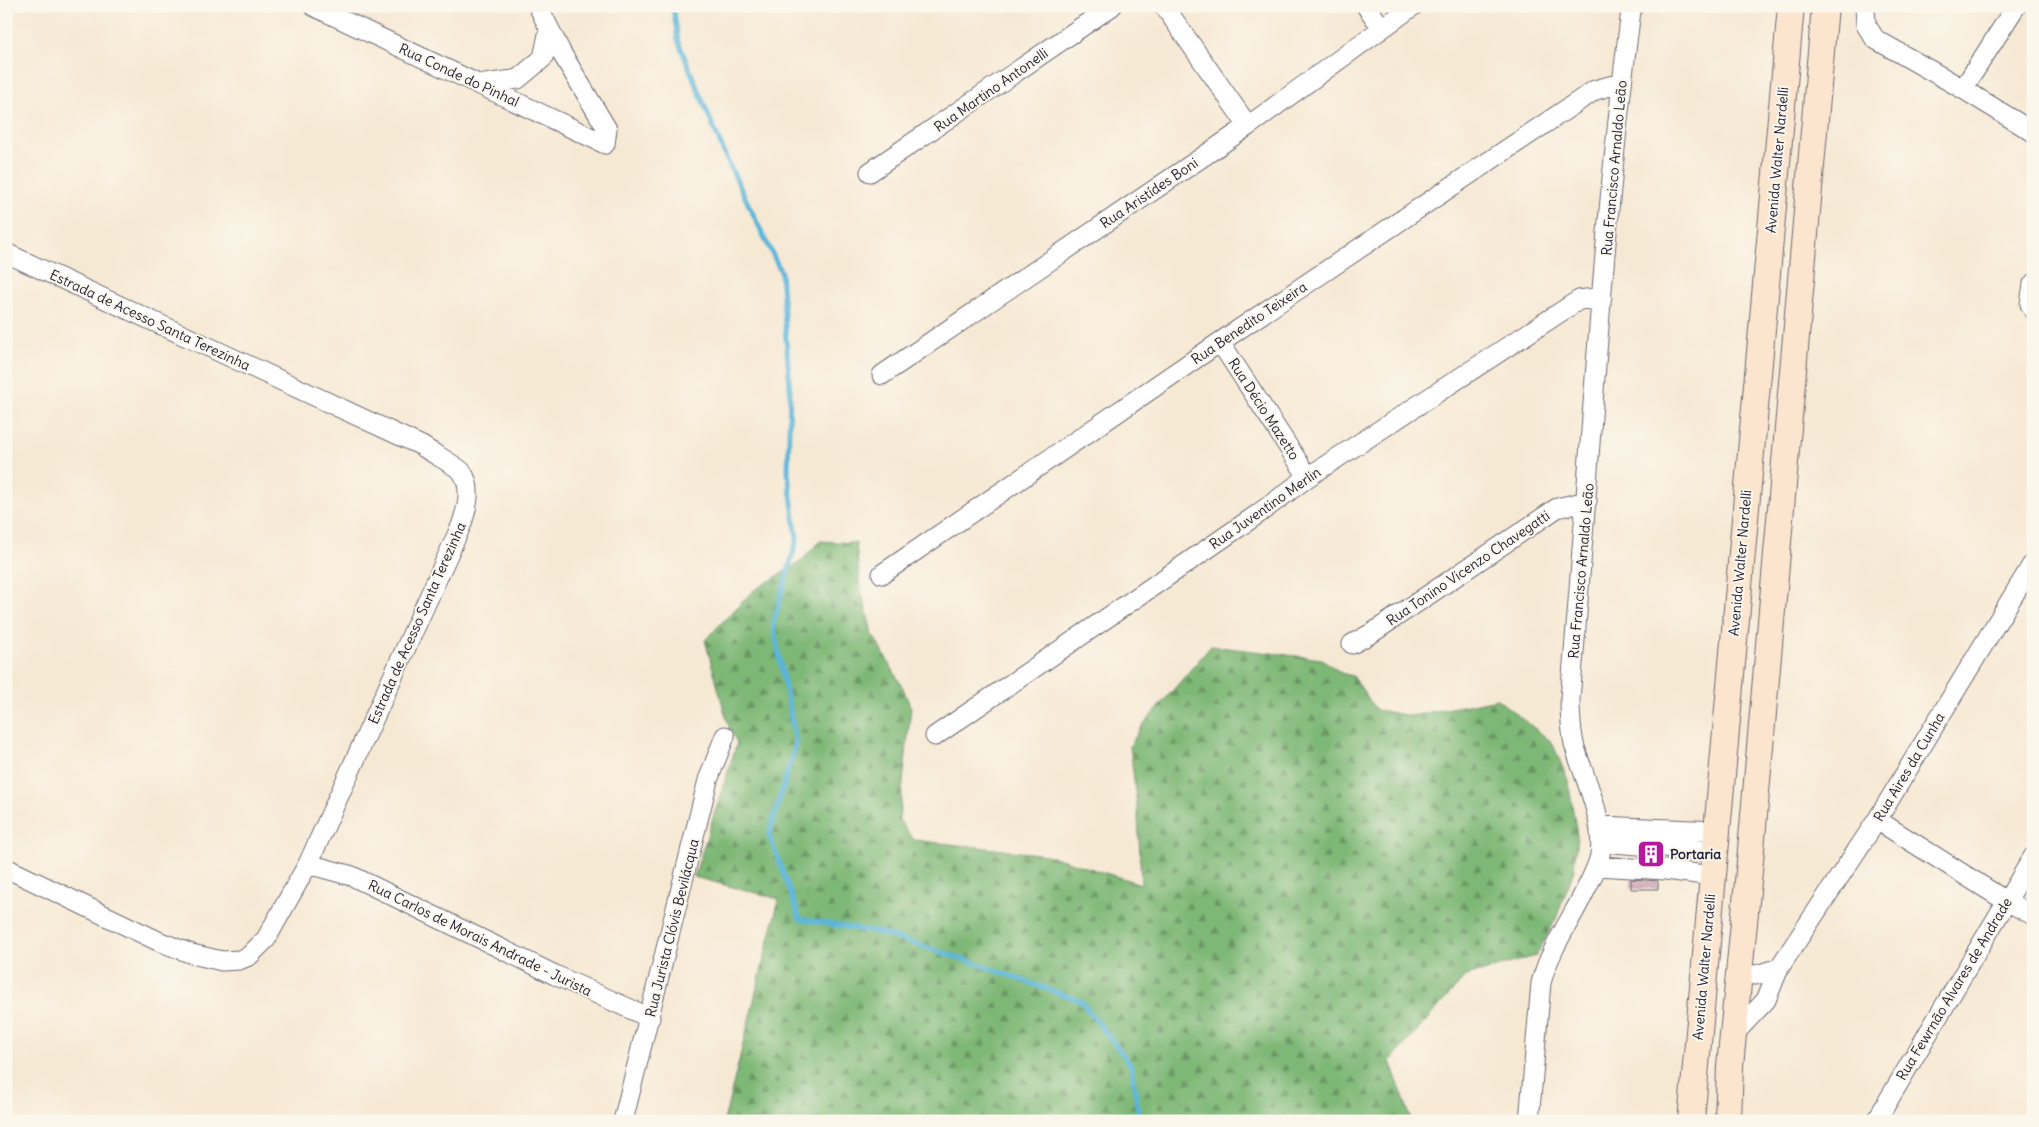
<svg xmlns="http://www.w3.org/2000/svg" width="2039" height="1127" font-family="Delius,sans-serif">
	<defs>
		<pattern id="forest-firs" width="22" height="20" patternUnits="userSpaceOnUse" patternTransform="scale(1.25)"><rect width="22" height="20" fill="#7eb876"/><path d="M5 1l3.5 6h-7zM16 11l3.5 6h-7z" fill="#679562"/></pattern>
		<pattern id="building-back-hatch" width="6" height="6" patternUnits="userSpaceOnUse" patternTransform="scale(1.25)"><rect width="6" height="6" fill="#cfa1b5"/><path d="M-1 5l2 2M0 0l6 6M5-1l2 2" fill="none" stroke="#a88394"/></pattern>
	</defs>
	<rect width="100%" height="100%" fill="#fbf7ec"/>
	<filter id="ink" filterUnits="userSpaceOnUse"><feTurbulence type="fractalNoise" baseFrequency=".02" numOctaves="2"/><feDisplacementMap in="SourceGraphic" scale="10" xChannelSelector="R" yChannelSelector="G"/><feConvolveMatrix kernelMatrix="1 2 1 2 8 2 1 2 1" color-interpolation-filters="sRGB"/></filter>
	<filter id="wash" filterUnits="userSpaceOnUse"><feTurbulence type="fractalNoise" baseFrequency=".0096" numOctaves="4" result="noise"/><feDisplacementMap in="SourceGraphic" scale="20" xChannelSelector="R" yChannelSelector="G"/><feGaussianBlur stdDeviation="1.12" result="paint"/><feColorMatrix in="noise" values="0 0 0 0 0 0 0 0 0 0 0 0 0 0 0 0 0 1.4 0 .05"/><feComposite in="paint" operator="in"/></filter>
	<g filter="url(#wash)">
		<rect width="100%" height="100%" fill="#f6e9d4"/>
		<path fill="url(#forest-firs)" stroke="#506d58" d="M 820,541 L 856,543 L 860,585 L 872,633 L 903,688 L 911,708 L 899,820 L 914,840 L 1047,855 L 1141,884 L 1138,815 L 1130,746 L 1142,726 L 1211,646 L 1322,659 L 1341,673 L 1353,676 L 1376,710 L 1411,716 L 1497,699 L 1552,742 L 1568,780 L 1577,835 L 1574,870 L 1556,919 L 1536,956 L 1466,976 L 1390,1061 L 1412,1121 L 724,1121 L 779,899 L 694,877 L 737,743 L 727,721 L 705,640 L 753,591 L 800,562 Z"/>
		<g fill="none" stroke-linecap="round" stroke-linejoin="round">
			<path stroke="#5bb5d9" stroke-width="5" d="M 673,6 L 678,41 L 727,160 L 781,272 L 790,390 L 788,473 L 797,539 L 773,624 L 796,743 L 769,834 L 800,919 L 881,933 L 969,961 L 1081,1001 L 1131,1065 L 1140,1121"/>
		</g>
		<g id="blocks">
			<path fill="url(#building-back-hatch)" d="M 1631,879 L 1658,881 L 1658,889 L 1631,889 Z"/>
		</g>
	</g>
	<g filter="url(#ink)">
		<use href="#blocks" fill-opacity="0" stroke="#6c6871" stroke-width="1"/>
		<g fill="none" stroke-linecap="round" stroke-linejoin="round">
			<g stroke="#6c6871" stroke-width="21">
				<path id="street" d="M 313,6 L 605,144 L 607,129 L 561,52 L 538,6
					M 1164,6 L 1248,126
					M 1366,6 L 1382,28
					M 1865,6 L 1866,25 L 1875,39 L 1963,89 L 2033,132
					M 479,85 L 518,79 L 543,58 L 549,30
					M 1963,89 L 2016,6
					M 870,172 L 1112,6
					M 6,253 L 422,446 C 430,452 457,466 462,472 C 473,488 467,509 461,526 L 308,864 L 266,939 L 249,956 L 239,960 L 222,961 L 192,954 L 158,941 L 6,868
					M 2033,284 L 2030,304 L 2033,309
					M 1220,342 L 1308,477
					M 882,375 L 1248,126 L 1413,6
					M 882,574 L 1220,342 L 1595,90 L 1621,83
					M 1352,644 L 1372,633 L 1557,508 L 1587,501
					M 935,736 L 1258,514 L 1308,477 L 1579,300 L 1602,297
					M 1877,820 L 2006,901 L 2033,915
					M 1599,826 L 1716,831
					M 1601,842 L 1714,851
					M 308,864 L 352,876 L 555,975 L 650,1018
					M 1597,866 L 1666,870 L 1712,876
					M 1740,974 L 1756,975 L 1779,968
					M 1733,1035 L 1766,1000 L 1779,968 L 1877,820 L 2033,563
					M 623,1121 L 708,780 L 725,736
					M 1529,1121 L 1541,983 C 1550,948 1572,919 1587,887 C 1592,877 1598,866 1600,855 C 1605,818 1584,779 1574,744 C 1571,729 1570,714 1570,699 C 1590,470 1601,239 1631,11 L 1633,6
					M 1876,1121 L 2033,857"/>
			</g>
			<g stroke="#6c6871" stroke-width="28">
				<path id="secondary" d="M 1691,1121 L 1791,6
					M 1728,1121 L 1730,1066 L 1750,861 L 1825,6"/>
			</g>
			<use href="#street" stroke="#fff" stroke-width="19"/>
			<use href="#secondary" stroke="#fce5cf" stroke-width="26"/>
		</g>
	</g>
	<defs>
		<g id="building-square" transform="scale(1.4375)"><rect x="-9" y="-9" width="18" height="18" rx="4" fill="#b5179e" stroke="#fbf7ec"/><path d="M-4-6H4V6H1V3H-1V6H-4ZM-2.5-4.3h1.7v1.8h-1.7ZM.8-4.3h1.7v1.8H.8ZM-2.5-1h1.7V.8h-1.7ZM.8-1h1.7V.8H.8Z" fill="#fff"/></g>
	</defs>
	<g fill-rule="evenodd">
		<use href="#building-square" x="1651" y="854"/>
	</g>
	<g text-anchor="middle" stroke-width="4" stroke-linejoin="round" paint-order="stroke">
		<g font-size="14" fill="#22223b" stroke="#fbf7ec">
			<text transform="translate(459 75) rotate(25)" y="5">Rua Conde do Pinhal</text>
			<text transform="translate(991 90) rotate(-35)" y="5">Rua Martino Antonelli</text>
			<text transform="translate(1777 160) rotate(-85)" y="5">Avenida Walter Nardelli</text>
			<text transform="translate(1614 168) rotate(-85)" y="5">Rua Francisco Arnaldo Leão</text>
			<text transform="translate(1149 193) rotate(-34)" y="5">Rua Aristídes Boni</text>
			<text transform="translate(150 320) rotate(25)" y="5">Estrada de Acesso Santa Terezinha</text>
			<text transform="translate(1249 323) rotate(-34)" y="5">Rua Benedito Teixeira</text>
			<text transform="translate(1264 409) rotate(57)" y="5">Rua Décio Mazetto</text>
			<text transform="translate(1265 508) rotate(-35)" y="5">Rua Juventino Merlin</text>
			<text transform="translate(1740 563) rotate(-85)" y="5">Avenida Walter Nardelli</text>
			<text transform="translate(1468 568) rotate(-34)" y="5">Rua Tonino Vicenzo Chavegatti</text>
			<text transform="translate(1581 571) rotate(-85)" y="5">Rua Francisco Arnaldo Leão</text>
			<text transform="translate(417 623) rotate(-66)" y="5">Estrada de Acesso Santa Terezinha</text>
			<text transform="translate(1909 767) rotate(-59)" y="5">Rua Aires da Cunha</text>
			<text transform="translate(672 928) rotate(-76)" y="5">Rua Jurista Clóvis Bevilácqua</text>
			<text transform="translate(480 938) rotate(26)" y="5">Rua Carlos de Morais Andrade - Jurista</text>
			<text transform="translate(1704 967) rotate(-85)" y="5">Avenida Walter Nardelli</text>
			<text transform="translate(1954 989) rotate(-59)" y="5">Rua Fewrnão Alvares de Andrade</text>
		</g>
		<g font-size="14" font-weight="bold" fill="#22223b" stroke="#fbf7ec" text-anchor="start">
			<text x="1670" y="859">Portaria</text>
		</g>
	</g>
	<rect width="2039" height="1127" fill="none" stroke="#fbf7ec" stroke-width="25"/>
</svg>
